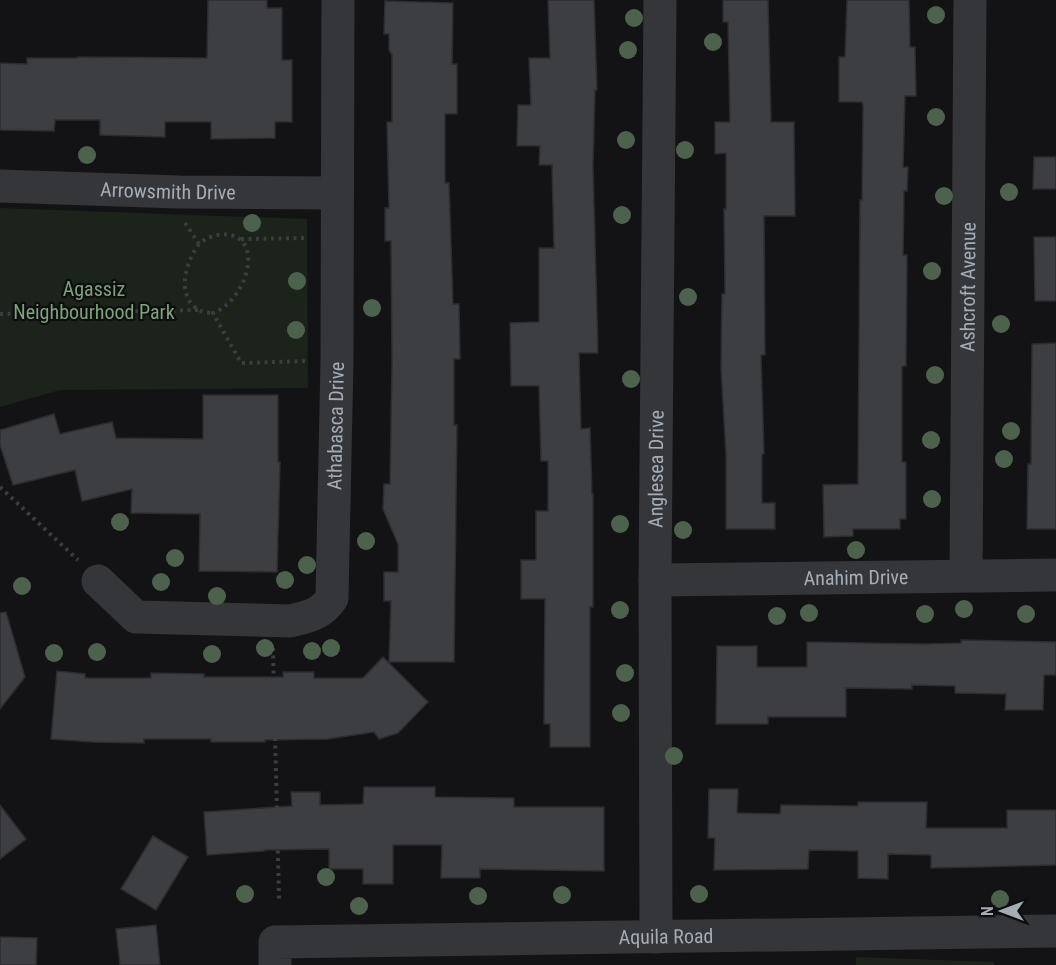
<svg xmlns="http://www.w3.org/2000/svg" width="1056" height="965" font-family="'Roboto Condensed',sans-serif">
	<rect width="100%" height="100%" fill="#131315"/>
	<path fill="#1b231b" d="M 0,208 L 307,219 L 308,388 L 60,390 L 0,407 Z
		M 856,957 L 994,962 L 994,965 L 856,965 Z"/>
	<path fill="#3d3e42" stroke="#2d2d31" stroke-width="1.5" d="M 208,0 L 267,0 L 267,8 L 282,8 L 282,60 L 292,60 L 292,122 L 275,122 L 275,138 L 211,139 L 211,122 L 165,122 L 165,137 L 100,135 L 100,120 L 55,120 L 54,131 L 0,130 L 0,63 L 27,64 L 27,58 L 78,58 L 78,57 L 207,58 Z
		M 548,0 L 594,0 L 597,90 L 595,90 L 593,166 L 598,353 L 579,353 L 581,429 L 590,428 L 592,494 L 593,494 L 593,607 L 590,607 L 590,747 L 550,747 L 550,724 L 544,724 L 545,599 L 521,599 L 521,560 L 536,560 L 536,511 L 548,511 L 548,461 L 541,461 L 539,386 L 511,386 L 510,323 L 539,322 L 539,248 L 554,248 L 552,165 L 539,165 L 540,146 L 517,146 L 518,105 L 531,105 L 529,58 L 550,58 Z
		M 723,0 L 768,0 L 771,122 L 794,122 L 795,216 L 764,216 L 765,355 L 761,355 L 764,454 L 762,454 L 762,503 L 775,503 L 775,529 L 726,529 L 726,455 L 721,368 L 722,294 L 725,294 L 724,209 L 726,209 L 726,153 L 715,154 L 715,122 L 730,122 L 728,22 L 723,22 Z
		M 847,0 L 909,0 L 910,47 L 915,47 L 916,96 L 905,96 L 903,167 L 908,167 L 907,191 L 904,191 L 903,255 L 907,255 L 906,366 L 902,366 L 902,462 L 906,462 L 906,519 L 900,519 L 900,529 L 853,529 L 853,536 L 824,537 L 823,485 L 858,484 L 860,200 L 862,200 L 863,106 L 862,102 L 839,102 L 839,57 L 845,57 Z
		M 385,1 L 453,3 L 452,64 L 457,64 L 457,114 L 445,114 L 445,183 L 449,183 L 453,304 L 459,304 L 460,359 L 454,359 L 454,425 L 457,425 L 454,662 L 389,662 L 391,601 L 384,601 L 384,572 L 398,572 L 398,544 L 383,509 L 384,484 L 390,484 L 392,363 L 391,241 L 385,241 L 385,208 L 389,208 L 387,122 L 392,122 L 392,55 L 389,50 L 389,34 L 384,34 Z
		M 1034,157 L 1056,157 L 1056,189 L 1033,189 Z
		M 1034,237 L 1056,237 L 1056,301 L 1035,301 Z
		M 1056,343 L 1056,529 L 1027,529 L 1028,464 L 1031,464 L 1032,344 Z
		M 203,395 L 278,395 L 278,462 L 280,462 L 277,572 L 199,571 L 200,514 L 131,513 L 132,489 L 82,501 L 75,470 L 13,485 L 0,445 L 0,430 L 54,414 L 60,434 L 112,422 L 116,438 L 203,439 Z
		M 6,612 L 25,677 L 0,709 L 0,613 Z
		M 961,640 L 1056,642 L 1056,675 L 1044,675 L 1043,710 L 1005,710 L 1006,694 L 955,693 L 955,686 L 912,685 L 912,689 L 846,688 L 846,717 L 768,717 L 768,724 L 716,724 L 717,646 L 757,646 L 757,667 L 807,667 L 807,642 L 926,644 L 961,643 Z
		M 383,657 L 428,702 L 398,733 L 379,739 L 374,732 L 328,739 L 265,740 L 265,742 L 211,742 L 211,739 L 144,739 L 144,743 L 92,742 L 51,739 L 57,671 L 85,674 L 85,678 L 151,678 L 151,673 L 204,674 L 204,677 L 283,677 L 283,672 L 314,672 L 314,678 L 363,678 Z
		M 364,787 L 435,787 L 435,797 L 514,798 L 514,807 L 604,807 L 604,871 L 480,869 L 480,878 L 441,878 L 442,845 L 393,845 L 393,884 L 363,884 L 363,869 L 329,869 L 329,849 L 264,850 L 264,851 L 207,855 L 204,812 L 292,806 L 291,792 L 320,792 L 320,805 L 363,804 Z
		M 709,789 L 738,789 L 737,813 L 780,814 L 781,805 L 858,806 L 858,802 L 927,802 L 926,828 L 1007,828 L 1007,810 L 1056,810 L 1056,865 L 931,868 L 931,855 L 888,854 L 888,879 L 858,878 L 858,851 L 809,850 L 808,869 L 714,870 L 715,838 L 708,838 Z
		M 0,805 L 26,839 L 0,859 Z
		M 153,836 L 188,857 L 156,910 L 121,889 Z
		M 156,925 L 160,965 L 120,965 L 116,929 Z
		M 0,937 L 37,938 L 36,965 L 0,965 Z"/>
	<g fill="none" stroke-linecap="round" stroke-linejoin="round">
		<path stroke="#3a3d41" stroke-width="4" stroke-dasharray="3 4.5" stroke-linecap="butt" d="M 185,223 L 199,244 C 211,233 238,228 246,248 C 255,271 234,306 213,313 L 241,363 L 309,361
			M 241,239 L 308,238
			M 199,244 C 186,261 175,296 199,310 C 202,312 209,313 213,313
			M 0,314 L 199,310
			M 0,487 L 78,560
			M 273,648 L 279,899"/>
		<g stroke="#34363a" stroke-width="33">
			<path id="s1" d="M 0,186 L 178,192 L 337,193"/>
			<path id="s2" d="M 966,575 L 970,0"/>
			<path id="s3" d="M 655,580 L 1056,575"/>
			<path id="s4" d="M 98,581 L 136,617 L 290,621 C 308,617 322,614 332,598 L 337,360 L 338,0"/>
			<path id="s5" d="M 656,937 L 655,580 L 660,0"/>
			<path id="s6" d="M 275,965 L 275,942 L 1056,931"/>
		</g>
	</g>
	<g fill="#4d624c">
		<circle cx="936" cy="15" r="9"/>
		<circle cx="634" cy="18" r="9"/>
		<circle cx="713" cy="42" r="9"/>
		<circle cx="628" cy="50" r="9"/>
		<circle cx="936" cy="117" r="9"/>
		<circle cx="626" cy="140" r="9"/>
		<circle cx="685" cy="150" r="9"/>
		<circle cx="87" cy="155" r="9"/>
		<circle cx="1009" cy="192" r="9"/>
		<circle cx="944" cy="196" r="9"/>
		<circle cx="622" cy="215" r="9"/>
		<circle cx="252" cy="223" r="9"/>
		<circle cx="932" cy="271" r="9"/>
		<circle cx="297" cy="281" r="9"/>
		<circle cx="688" cy="297" r="9"/>
		<circle cx="372" cy="308" r="9"/>
		<circle cx="1001" cy="324" r="9"/>
		<circle cx="296" cy="330" r="9"/>
		<circle cx="935" cy="375" r="9"/>
		<circle cx="631" cy="379" r="9"/>
		<circle cx="1011" cy="431" r="9"/>
		<circle cx="931" cy="440" r="9"/>
		<circle cx="1004" cy="459" r="9"/>
		<circle cx="932" cy="499" r="9"/>
		<circle cx="120" cy="522" r="9"/>
		<circle cx="620" cy="524" r="9"/>
		<circle cx="683" cy="530" r="9"/>
		<circle cx="366" cy="541" r="9"/>
		<circle cx="856" cy="550" r="9"/>
		<circle cx="175" cy="558" r="9"/>
		<circle cx="307" cy="565" r="9"/>
		<circle cx="285" cy="580" r="9"/>
		<circle cx="161" cy="582" r="9"/>
		<circle cx="22" cy="586" r="9"/>
		<circle cx="217" cy="596" r="9"/>
		<circle cx="964" cy="609" r="9"/>
		<circle cx="620" cy="610" r="9"/>
		<circle cx="809" cy="613" r="9"/>
		<circle cx="925" cy="614" r="9"/>
		<circle cx="1026" cy="614" r="9"/>
		<circle cx="777" cy="616" r="9"/>
		<circle cx="265" cy="648" r="9"/>
		<circle cx="331" cy="648" r="9"/>
		<circle cx="312" cy="651" r="9"/>
		<circle cx="97" cy="652" r="9"/>
		<circle cx="54" cy="653" r="9"/>
		<circle cx="212" cy="654" r="9"/>
		<circle cx="625" cy="673" r="9"/>
		<circle cx="621" cy="713" r="9"/>
		<circle cx="674" cy="756" r="9"/>
		<circle cx="326" cy="877" r="9"/>
		<circle cx="245" cy="894" r="9"/>
		<circle cx="699" cy="894" r="9"/>
		<circle cx="562" cy="895" r="9"/>
		<circle cx="478" cy="896" r="9"/>
		<circle cx="1000" cy="899" r="9"/>
		<circle cx="359" cy="906" r="9"/>
	</g>
	<g text-anchor="middle" stroke-width="4.5" stroke-linejoin="round" paint-order="stroke">
		<g font-size="20" fill="#a4acb6" stroke="#0e0e10">
			<text dy="7" stroke="none"><textPath href="#s1" startOffset="168">Arrowsmith Drive</textPath></text>
			<text dy="7" stroke="none"><textPath href="#s2" startOffset="288">Ashcroft Avenue</textPath></text>
			<text dy="7" stroke="none"><textPath href="#s4" startOffset="428">Athabasca Drive</textPath></text>
			<text dy="7" stroke="none"><textPath href="#s5" startOffset="468">Anglesea Drive</textPath></text>
			<text dy="7" stroke="none"><textPath href="#s3" startOffset="201">Anahim Drive</textPath></text>
			<text dy="7" stroke="none"><textPath href="#s6" startOffset="414">Aquila Road</textPath></text>
		</g>
		<g font-size="20" fill="#7ca379" stroke="#0e0e10">
			<text x="94" y="296">Agassiz<tspan x="94" dy="23">Neighbourhood Park</tspan></text>
		</g>
	</g>
	<g transform="translate(1002 911) rotate(270)" stroke="#0e0e10" stroke-width="4.5" paint-order="stroke">
	<path d="M0-4.5L10 22L0 15L-10 22Z" fill="#a4acb6"/>
	<text y="-9" font-size="16" font-weight="bold" text-anchor="middle" fill="#a4acb6">N</text>
	</g>
</svg>
